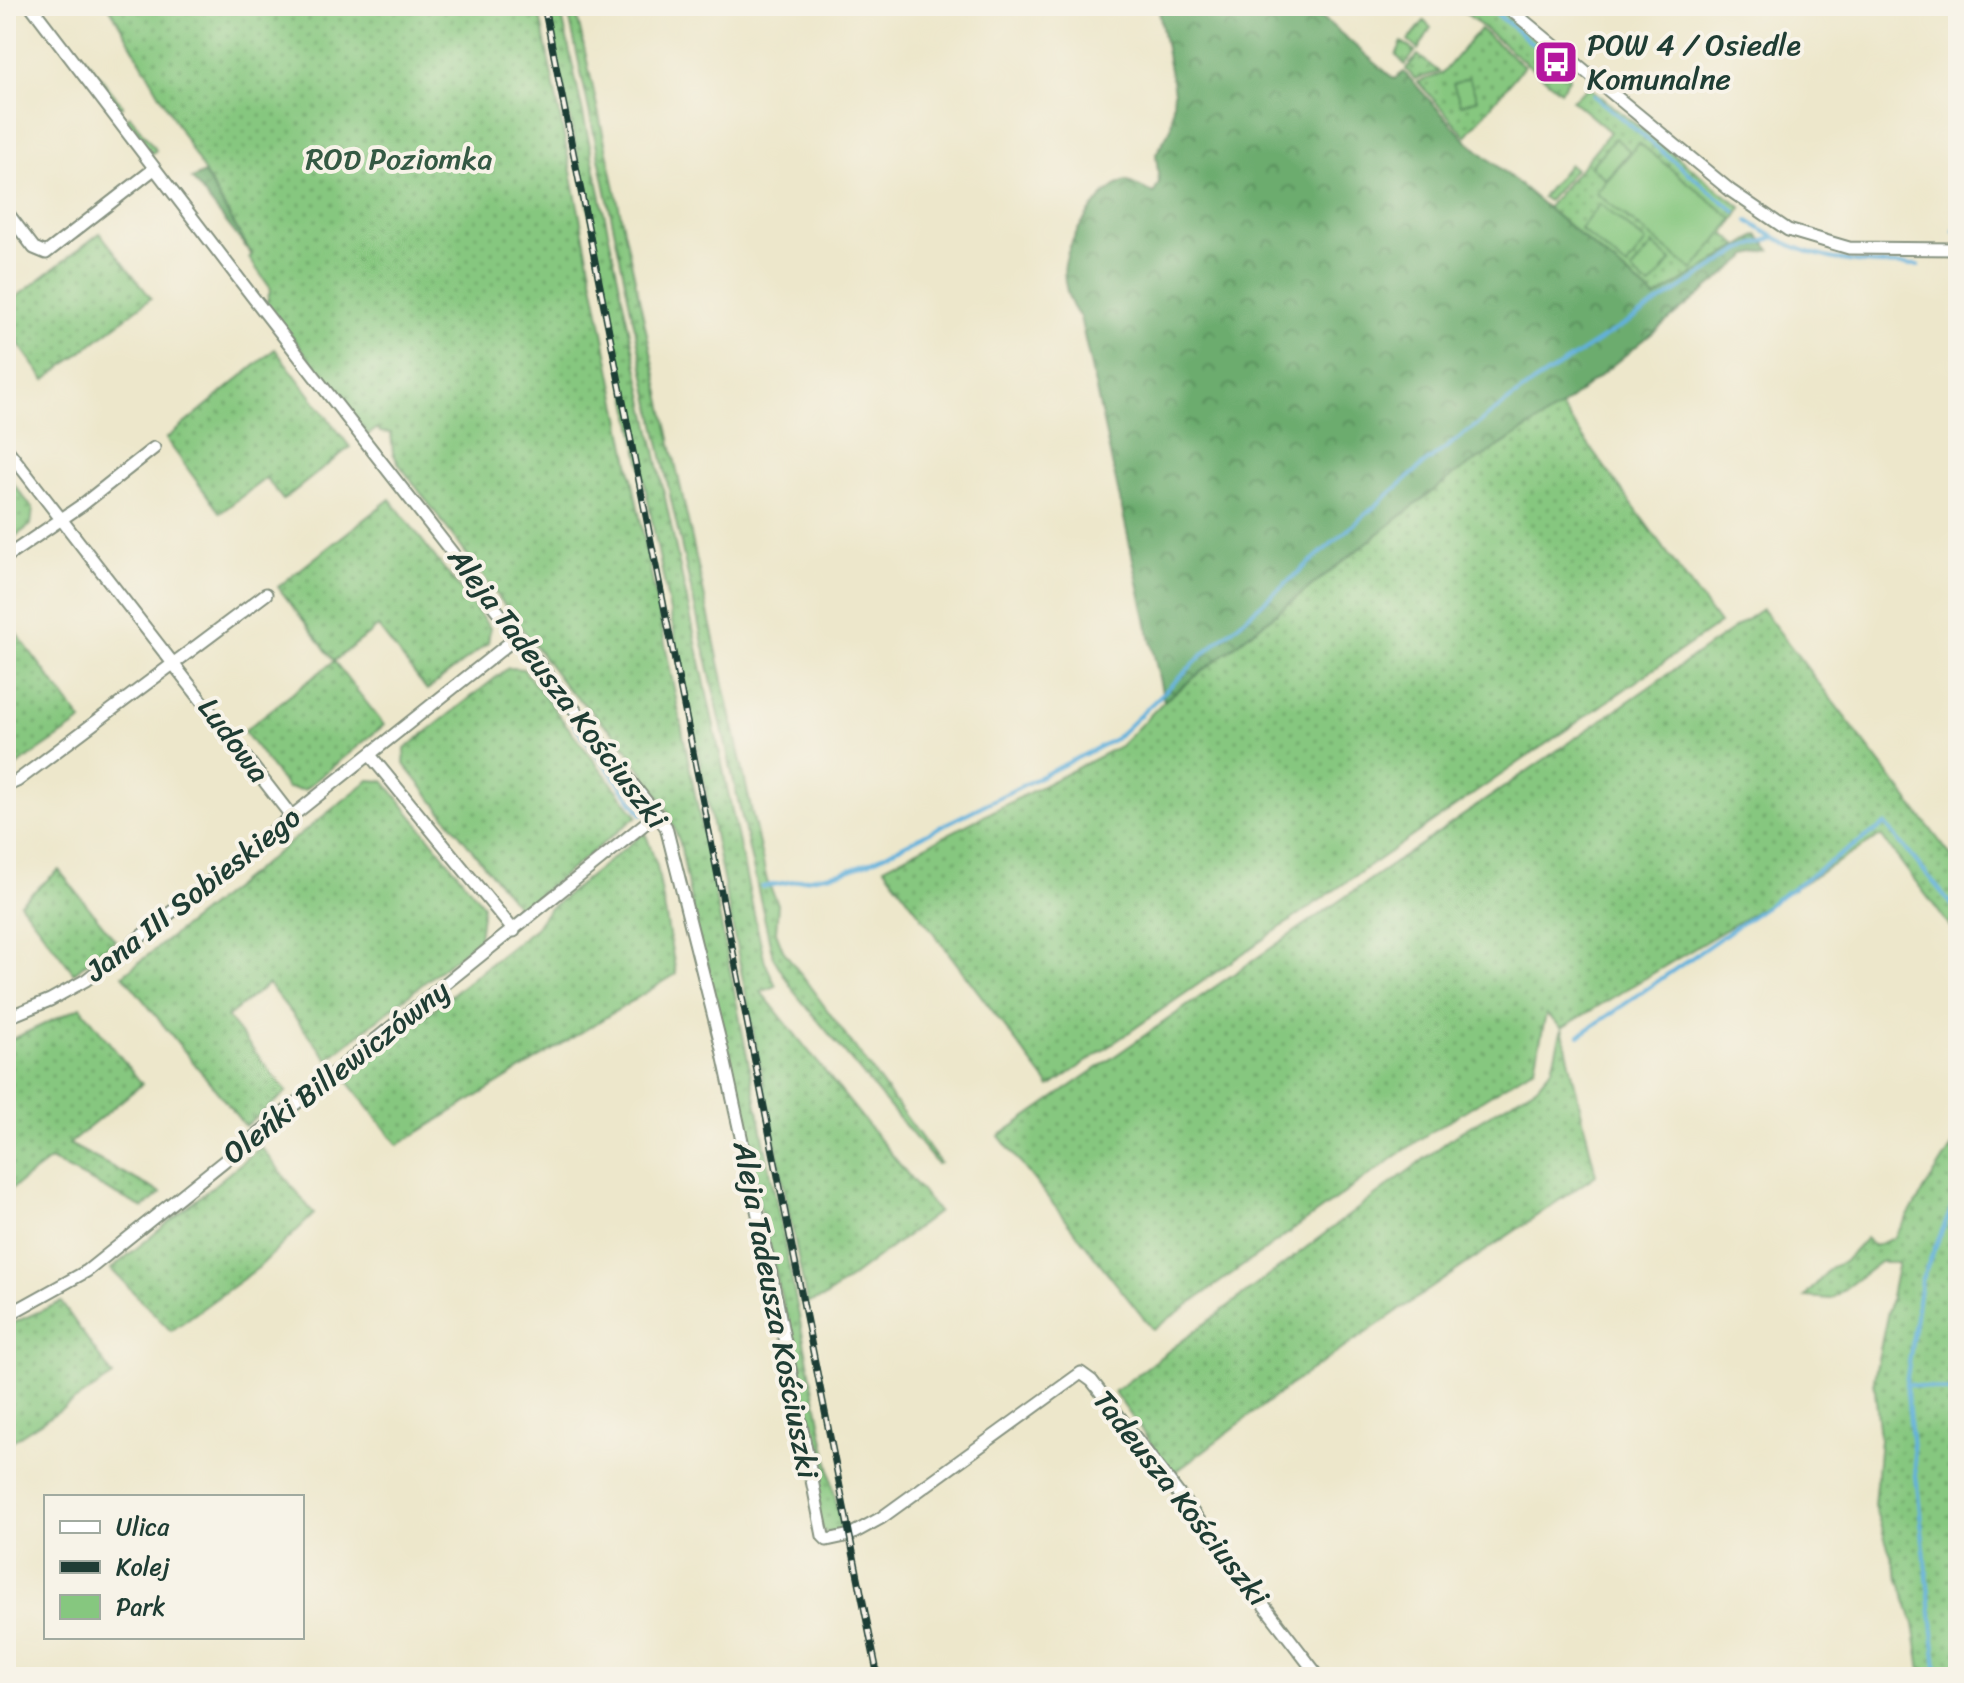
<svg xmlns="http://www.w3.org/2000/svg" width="1964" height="1683" font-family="Sriracha,sans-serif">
	<defs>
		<pattern id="grass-dots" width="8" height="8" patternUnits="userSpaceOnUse" patternTransform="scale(2)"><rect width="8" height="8" fill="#86c77f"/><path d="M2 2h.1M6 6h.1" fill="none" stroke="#6da369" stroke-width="1.8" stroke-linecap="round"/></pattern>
		<pattern id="forest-crowns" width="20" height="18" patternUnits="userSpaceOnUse" patternTransform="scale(2)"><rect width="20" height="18" fill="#6cac6e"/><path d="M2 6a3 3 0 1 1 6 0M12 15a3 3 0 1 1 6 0" fill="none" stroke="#588d5b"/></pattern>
	</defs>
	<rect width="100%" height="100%" fill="#f7f3e8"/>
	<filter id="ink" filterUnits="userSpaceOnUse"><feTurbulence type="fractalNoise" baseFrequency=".0125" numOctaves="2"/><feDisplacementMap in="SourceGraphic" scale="16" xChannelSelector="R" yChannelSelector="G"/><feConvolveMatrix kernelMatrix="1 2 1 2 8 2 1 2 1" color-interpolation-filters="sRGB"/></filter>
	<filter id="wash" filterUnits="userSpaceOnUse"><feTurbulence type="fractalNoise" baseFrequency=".006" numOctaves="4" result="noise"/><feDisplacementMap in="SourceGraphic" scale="32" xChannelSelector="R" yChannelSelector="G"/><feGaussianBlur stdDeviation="1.8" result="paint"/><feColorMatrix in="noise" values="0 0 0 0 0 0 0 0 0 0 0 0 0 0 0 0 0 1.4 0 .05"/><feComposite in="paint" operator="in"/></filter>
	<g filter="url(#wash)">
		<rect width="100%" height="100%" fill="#ede7cb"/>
		<path fill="url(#grass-dots)" stroke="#52825a" stroke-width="2" d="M 109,6 L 538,6 L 842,1532 L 831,1537 L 821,1529 L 789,1330 L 701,955 L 680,843 L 664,803 L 619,738 L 565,686 L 399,464 L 393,453 L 391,433 L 380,432 L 378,428 L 368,435 L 266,303 L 271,289 L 249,258 L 252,255 Z
			M 546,6 L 560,6 L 754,914 L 765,962 L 776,986 L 761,992 L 938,1212 L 825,1297 L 807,1303 L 611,314 Z
			M 567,6 L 575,6 L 767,881 L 778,904 L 776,932 L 783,950 L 940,1163 L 937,1164 L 795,993 L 773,957 L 672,504 Z
			M 1457,6 L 1495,6 L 1538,41 L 1536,45 L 1567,70 L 1569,79 L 1560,91 Z
			M 1424,21 L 1431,28 L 1418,50 L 1408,41 Z
			M 1480,29 L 1524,66 L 1466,136 L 1418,82 L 1442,74 Z
			M 1402,42 L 1415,52 L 1405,65 L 1396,55 Z
			M 1418,55 L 1439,72 L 1415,79 L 1406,69 Z
			M 84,56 L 123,106 L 117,110 L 80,62 Z
			M 1589,87 L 1742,208 L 1725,234 L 1739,246 L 1656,299 L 1547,208 L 1610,132 L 1572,100 Z
			M 130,116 L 156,150 L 151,154 L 125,120 Z
			M 1569,164 L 1575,169 L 1548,201 L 1542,197 Z
			M 100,233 L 151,298 L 45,380 L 6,327 L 6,305 Z
			M 275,349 L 350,447 L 283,500 L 266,478 L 220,513 L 166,439 Z
			M 1561,407 L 1719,624 L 1050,1087 L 884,867 L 1120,746 L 1164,701 L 1452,476 Z
			M 6,474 L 33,509 L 31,525 L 6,543 Z
			M 390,499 L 490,628 L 488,643 L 427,690 L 378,627 L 334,661 L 384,725 L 304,790 L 287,788 L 244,731 L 334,661 L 278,587 Z
			M 1762,609 L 1958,865 L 1958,937 L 1881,836 L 1562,1028 L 1596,1175 L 1290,1385 L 1173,1474 L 1114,1392 L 1460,1132 L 1537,1086 L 1552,1068 L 1562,1028 L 1546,1014 L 1535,1067 L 1423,1137 L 1153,1330 L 999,1136 Z
			M 6,619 L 82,721 L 6,773 Z
			M 508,668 L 523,669 L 637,816 L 520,910 L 404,764 L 405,749 Z
			M 369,780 L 384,781 L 483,905 L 479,939 L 328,1059 L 268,984 L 227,1017 L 287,1092 L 245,1126 L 123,975 Z
			M 645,832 L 657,866 L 676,974 L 398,1145 L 346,1079 L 535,928 L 548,910 Z
			M 59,870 L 115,940 L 74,973 L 20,903 Z
			M 81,1007 L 142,1084 L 69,1144 L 161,1193 L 143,1208 L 50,1160 L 6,1193 L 6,1042 Z
			M 1958,1137 L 1958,1677 L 1922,1677 L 1914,1624 L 1874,1506 L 1880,1439 L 1874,1379 L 1898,1262 L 1880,1262 L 1831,1299 L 1805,1297 L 1831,1267 L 1844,1262 L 1866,1238 L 1874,1246 L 1894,1238 Z
			M 261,1147 L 314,1214 L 258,1268 L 171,1331 L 111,1269 Z
			M 61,1302 L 113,1376 L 6,1445 L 6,1326 Z"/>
		<path fill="url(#forest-crowns)" stroke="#467451" stroke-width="2" d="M 1166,6 L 1309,6 L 1394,79 L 1404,72 L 1466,140 L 1655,298 L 1758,235 L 1771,250 L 1749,255 L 1561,407 L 1452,476 L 1164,701 L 1080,317 C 1069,305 1062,281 1065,264 C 1070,236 1099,190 1126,181 L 1154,193 L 1159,183 L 1156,154 L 1171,128 L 1174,92 L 1159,11 Z
			M 204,173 L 252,255 L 192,179 Z"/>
		<path fill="#86c77f" stroke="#52825a" stroke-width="2" d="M 1469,78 L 1477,99 L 1461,105 L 1453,84 Z
			M 1615,138 L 1630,151 L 1606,179 L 1591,166 Z
			M 1639,143 L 1733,219 L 1693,270 L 1596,193 Z
			M 1600,204 L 1646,242 L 1626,267 L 1580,229 Z
			M 1653,245 L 1671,261 L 1650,287 L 1631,271 Z"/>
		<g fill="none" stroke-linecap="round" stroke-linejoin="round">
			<path stroke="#62b1dc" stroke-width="4" d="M 1487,6 L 1562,68
				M 1593,95 L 1736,212
				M 1748,221 C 1808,262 1850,264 1919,265
				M 1954,231 L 1958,227
				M 574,724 L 642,814
				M 762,887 L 842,872 L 870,862 L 1115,739 L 1208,650 L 1424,464 L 1533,383 L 1742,249 L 1773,238
				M 1580,1035 L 1885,824 L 1958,912
				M 1906,1384 L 1958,1393
				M 1938,1677 L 1906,1384 L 1921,1281 L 1958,1193"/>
		</g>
	</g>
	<g filter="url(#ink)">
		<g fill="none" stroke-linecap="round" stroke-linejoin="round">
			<g stroke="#869280" stroke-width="15">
				<path id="street" d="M 31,6 L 252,296 L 666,827 L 722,1049 L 777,1302 L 823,1536 L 827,1540 L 850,1535 L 881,1518 L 1081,1373 L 1092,1381 L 1319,1677
					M 1506,6 L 1731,191 L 1788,230 L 1849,248 L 1958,249
					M 6,211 L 34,248 L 46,253 L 154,169
					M 6,448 L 292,817
					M 6,557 L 82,505 L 154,448
					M 370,755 L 514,931
					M 6,786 L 17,781 L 266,594
					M 6,1018 L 50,1000 L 86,980 L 517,637
					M 6,1316 L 87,1271 L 657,814"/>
			</g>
			<use href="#street" stroke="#fff" stroke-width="11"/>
			<g stroke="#1f3d34" stroke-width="7">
				<path id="rail" d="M 544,6 L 878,1677"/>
			</g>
			<use href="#rail" stroke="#f7f3e8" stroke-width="4" stroke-dasharray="12" stroke-linecap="butt"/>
		</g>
	</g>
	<defs>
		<g id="bus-square" transform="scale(2.3)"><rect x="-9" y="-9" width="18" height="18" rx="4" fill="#b5179e" stroke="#f7f3e8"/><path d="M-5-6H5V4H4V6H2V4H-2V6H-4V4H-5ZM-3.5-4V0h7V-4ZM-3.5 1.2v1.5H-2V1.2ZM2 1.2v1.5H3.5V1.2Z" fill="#fff"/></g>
	</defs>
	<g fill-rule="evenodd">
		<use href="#bus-square" x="1556" y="62"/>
	</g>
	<g text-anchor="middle" stroke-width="8" stroke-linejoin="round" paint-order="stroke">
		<g font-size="30" fill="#1f3d34" stroke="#f7f3e8" text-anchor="start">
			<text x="1587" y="55">POW 4 / Osiedle<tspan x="1587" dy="34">Komunalne</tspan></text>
		</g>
		<g font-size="30" fill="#345943" stroke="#f7f3e8">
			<text x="399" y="169">ROD Poziomka</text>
		</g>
		<g font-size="30" fill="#1f3d34" stroke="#f7f3e8">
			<text transform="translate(558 688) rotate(53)" y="10">Aleja Tadeusza Kościuszki</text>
			<text transform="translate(234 740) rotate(53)" y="10">Ludowa</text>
			<text transform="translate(193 894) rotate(-38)" y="10">Jana III Sobieskiego</text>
			<text transform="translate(336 1072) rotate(-38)" y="10">Oleńki Billewiczówny</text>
			<text transform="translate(776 1310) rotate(79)" y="10">Aleja Tadeusza Kościuszki</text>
			<text transform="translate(1181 1498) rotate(52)" y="10">Tadeusza Kościuszki</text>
		</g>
	</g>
	<rect width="1964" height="1683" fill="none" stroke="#f7f3e8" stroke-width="32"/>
	<rect x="44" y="1495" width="260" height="144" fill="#f7f3e8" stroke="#a1aaa0" stroke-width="2"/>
	<rect x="60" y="1521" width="40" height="12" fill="#ffffff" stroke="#a1aaa0" stroke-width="2"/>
	<text x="116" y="1535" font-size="24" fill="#1f3d34">Ulica</text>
	<rect x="60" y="1561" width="40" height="12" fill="#1f3d34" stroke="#a1aaa0" stroke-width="2"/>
	<text x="116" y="1575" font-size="24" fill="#1f3d34">Kolej</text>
	<rect x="60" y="1595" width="40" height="24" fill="#86c77f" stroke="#a1aaa0" stroke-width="2"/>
	<text x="116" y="1615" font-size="24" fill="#1f3d34">Park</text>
</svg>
